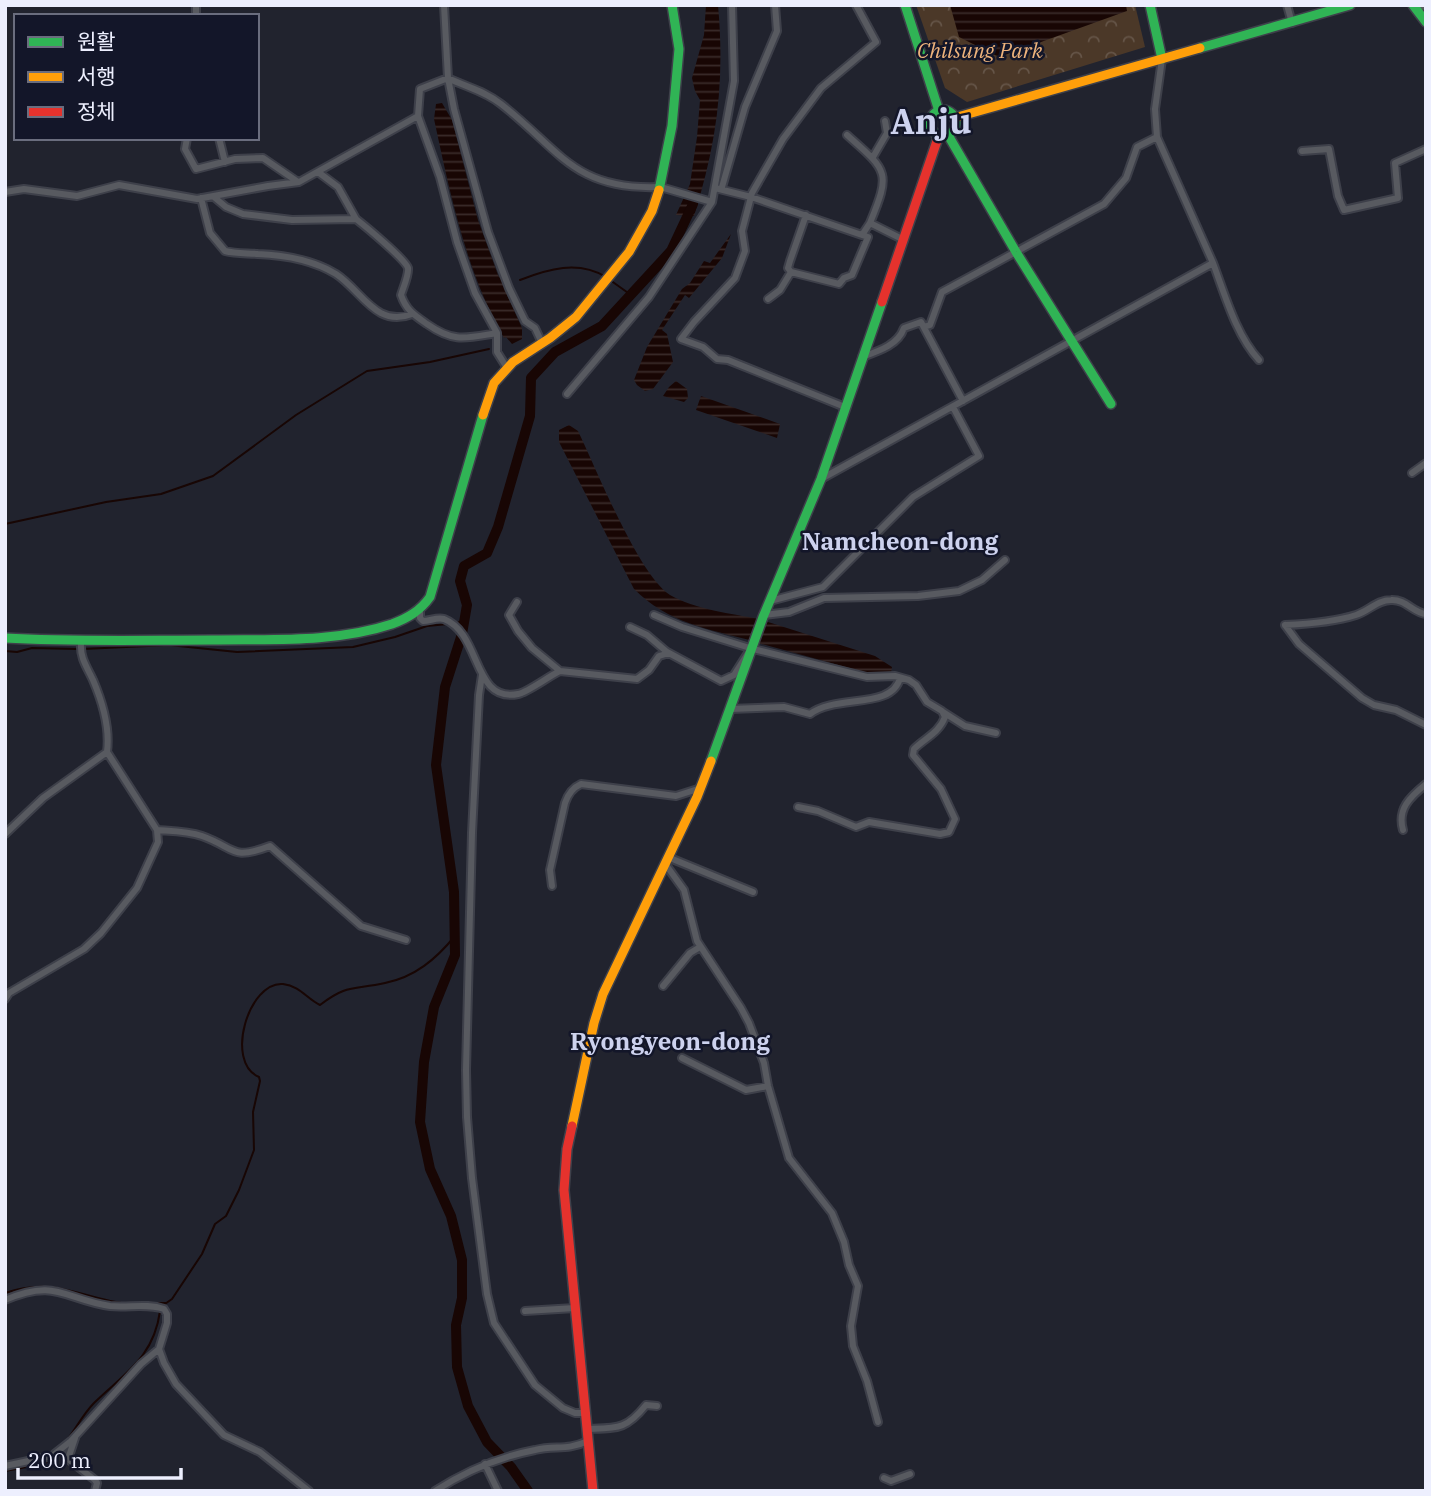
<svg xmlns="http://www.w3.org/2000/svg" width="1431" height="1496" font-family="'IBM Plex Serif','Noto Sans KR',serif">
	<defs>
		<pattern id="park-crowns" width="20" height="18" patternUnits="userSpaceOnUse" patternTransform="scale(1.75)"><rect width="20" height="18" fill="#4b3828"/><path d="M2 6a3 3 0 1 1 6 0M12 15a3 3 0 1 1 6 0" fill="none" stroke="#655548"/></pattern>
		<pattern id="water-rules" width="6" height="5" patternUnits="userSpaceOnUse" patternTransform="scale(1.75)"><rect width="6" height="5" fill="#180604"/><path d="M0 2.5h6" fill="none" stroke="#3a2b2a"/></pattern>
	</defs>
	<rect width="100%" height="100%" fill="#21232e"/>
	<path fill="url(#park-crowns)" d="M 916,5 L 1135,5 L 1145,47 L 967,102 L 945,88 Z"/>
	<path fill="url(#water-rules)" d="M 706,5 L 718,5 C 725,81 717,143 694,216 L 676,215 L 690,184 L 697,137 L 700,100 L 695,91 L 692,78 L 704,35 Z
		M 950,5 L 1126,5 L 1127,11 L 999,57 L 959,37 Z
		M 442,103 L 452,120 L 478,220 L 498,275 L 509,293 L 507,295 L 522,328 L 522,339 L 512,344 L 506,337 L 504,338 C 466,272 450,193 434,119 L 436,104 Z
		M 731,234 L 722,258 L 689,298 L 685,295 L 662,330 L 667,334 L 673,362 L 653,389 L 645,391 L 637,385 L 634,380 L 647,347 L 682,289 L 690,283 L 704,261 L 710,263 Z
		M 676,381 L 687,389 L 688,398 L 684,402 L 663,396 L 669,387 Z
		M 701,396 L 780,424 L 777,438 L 696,410 Z
		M 569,425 L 578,431 C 597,470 638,574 670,595 C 694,609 733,614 759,619 L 753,641 C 708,629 668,623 634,589 L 559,442 L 559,430 Z
		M 765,621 L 875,656 L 892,667 L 891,673 L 864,672 L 758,643 Z"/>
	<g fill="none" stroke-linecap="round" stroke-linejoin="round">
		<path stroke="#180604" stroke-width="2" d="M 520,280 C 548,269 578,260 606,277
			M 610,280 L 631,295
			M 5,524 L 106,502 L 161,494 L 213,476 L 296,415 L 367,371 L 430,362 L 489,349
			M 456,623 L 464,621
			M 83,649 L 169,645 L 237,652 L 353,647 L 395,637 L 427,626 L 448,624
			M 5,651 L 17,652 L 32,648 L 77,649
			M 5,1293 C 56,1276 79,1298 127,1304
			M 133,1303 L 166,1303
			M 162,1306 L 172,1299 L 202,1254 L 215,1224 L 226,1216 L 239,1190 L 254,1150 L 253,1112 L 260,1081 L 259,1077 C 224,1062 249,981 283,984 C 300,986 306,998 320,1005 C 347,984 353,990 385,983 C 415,977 436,959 455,936
			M 68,1439 C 76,1428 84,1413 94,1403 C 125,1373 154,1357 160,1311
			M 5,1471 L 43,1464 L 54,1458"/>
		<path stroke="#180604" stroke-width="10" d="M 528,1491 L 511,1467 L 487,1442 L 468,1406 L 457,1367 L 456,1325 L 462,1298 L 462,1260 L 451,1216 L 430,1169 L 420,1122 L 424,1062 L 434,1007 L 455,955 L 454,892 L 436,765 L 445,687 L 462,634 L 467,605 L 460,581 L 464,566 L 487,553 L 498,527 L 530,416 L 531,378 L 555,352 L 602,326 L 671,251 L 693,204"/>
		<g stroke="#3e404a" stroke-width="10">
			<path id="street" d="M 196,5 L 196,16
				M 444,5 L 448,78 L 454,109 L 488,232 L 509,288 L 525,321 L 535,328 L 542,343
				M 1287,5 L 1292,23
				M 1415,8 L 1426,6
				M 418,116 L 440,177 L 457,242 L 475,293 L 497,333 L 497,352 L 507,368
				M 847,135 C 888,171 891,172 870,223
				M 1157,137 L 1155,109 L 1162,59
				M 187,138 L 185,149 L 196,169 L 235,159 L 263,158 L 298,182
				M 219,138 L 225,162
				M 1302,151 L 1329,149 L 1338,196 L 1344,210 L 1398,198 L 1395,163 L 1426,149
				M 873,157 L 887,133 L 885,121
				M 722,187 L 745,107 L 777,31 L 775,5
				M 664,188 L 712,202
				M 715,188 L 751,197 L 862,235 L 870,223 L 904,240
				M 5,192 L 24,189 L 77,196 L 119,185 L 197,199 L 268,186 L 299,182 L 418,116 L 420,89 L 448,78 C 466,87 485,91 501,104 C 560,150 574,190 658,187
				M 214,197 L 226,207 L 243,214 L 292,220 L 356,219 L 338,187 L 318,172
				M 201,198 L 210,233 L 225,251 C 236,254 247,253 258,254 C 284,255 313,260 336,274 C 362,291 376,328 412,314
				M 356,219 C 365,226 405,259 408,268 C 409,275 403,288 401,295 C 406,310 414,315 427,324 C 454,343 466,338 497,333
				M 1213,263 C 1225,295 1236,335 1259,360
				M 791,272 L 839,284 L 844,278 L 852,275 L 868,237 L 862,235
				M 768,299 L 780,290 L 791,272 L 788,268 L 790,261 L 806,215
				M 862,357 C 879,351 898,345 904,328 L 921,322 L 963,401
				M 567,394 L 649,297 L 712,202 L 734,81 L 732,5
				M 845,407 L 728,360 L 717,359 L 703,347 L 681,339 L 694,322 L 735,278 L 745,251 L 742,231 L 752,193 L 783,139 L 821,88 L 876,42 L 856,5
				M 1412,473 L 1426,463
				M 821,479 L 1213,263 L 1157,137 L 1137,147 L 1126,178 L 1104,204 L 942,292 L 930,325 L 924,327
				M 770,601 L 823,587 L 913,497 L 979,456 L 953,407
				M 517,602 L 509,615 L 518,631 L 532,648 L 560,671 L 637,679 L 649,670 L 659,656 L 669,653
				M 420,611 L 420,618 L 423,621 C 430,621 437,617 444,619 C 482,634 472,703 518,694 C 528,692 549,676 560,671
				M 654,615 L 682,627 L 753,649 L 867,677 L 895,676 L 909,680 L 916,685 L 927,702 L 942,711 L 945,717 C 939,733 925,738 914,749 L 913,755 L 941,789 L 955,819 L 949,832 L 940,834 L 869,822 L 856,827 L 818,811 L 798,807
				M 764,615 L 789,612 L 824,598 L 918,596 L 959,591 L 982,580 L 1005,560
				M 1285,625 L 1299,644 L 1362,698 L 1374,705 L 1396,710 L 1426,725
				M 1285,625 C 1308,624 1334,622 1356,615 C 1369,611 1377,600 1391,600 C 1406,599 1413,613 1426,614
				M 630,627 L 647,635 L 667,652 L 721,681 L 734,675 L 748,653
				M 482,675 L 479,695 L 472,833 L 466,1070 L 467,1117 L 472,1178 L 487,1294 L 494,1323 L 535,1385 L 563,1408 L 575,1413 L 586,1413
				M 730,709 L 784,707 L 810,714 C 836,694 892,710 900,678
				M 943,712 L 965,726 L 996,733
				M 107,752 L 157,830 C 171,831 188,831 202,836 C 236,848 230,861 270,846 L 361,926 L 406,940
				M 1403,830 C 1397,809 1410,797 1426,784
				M 5,834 L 43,798 L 107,752 C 110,729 102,701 93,680 C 87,667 80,658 81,644
				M 670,858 L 753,892
				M 666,865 L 684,890 L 697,941 L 741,1008 L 749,1023 L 764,1063 L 768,1086 L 789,1158 L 832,1213 L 844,1242 L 849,1265 L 858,1286 L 851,1326 L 853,1346 L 867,1381 L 878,1422
				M 552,886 L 550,870 L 565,803 C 568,794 572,788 581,784 L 676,796 L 701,788
				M 663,986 L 690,953 L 700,947
				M 5,999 L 9,993 L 84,949 L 101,933 L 137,888 L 158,842 L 157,830
				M 682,1058 L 746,1090 L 768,1086
				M 5,1300 C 56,1278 64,1299 110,1306 C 128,1308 147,1303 164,1309 L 167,1314 L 167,1323 L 159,1349 L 164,1363 L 176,1384 L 224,1435 L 260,1452 L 309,1491
				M 525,1311 L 575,1308
				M 587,1429 C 617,1428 626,1430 646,1405 L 657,1406
				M 75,1438 L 68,1459 L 95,1480 L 97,1483 L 95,1491
				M 485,1464 L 498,1491
				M 5,1466 L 52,1456 L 71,1441 L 141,1364 L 159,1349
				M 884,1478 L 891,1481 L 910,1474
				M 435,1491 C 466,1471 499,1457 535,1450 C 556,1445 566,1451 588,1441"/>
		</g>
		<g stroke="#3e404a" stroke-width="12">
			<path id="fast" d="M 905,5 L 939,111
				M 1150,5 L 1162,59
				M 1413,5 L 1426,22
				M 1200,48 L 1350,5
				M930 123a13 13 0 1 1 26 0a13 13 0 1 1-26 0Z
				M 948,135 L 1016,252 L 1111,404
				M 659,190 L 672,126 L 679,49 L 672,5
				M 5,638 C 74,642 143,640 212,640 C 271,639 335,643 392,624 C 408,618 420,611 430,597 L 483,415
				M 711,761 L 763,617 L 821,479 L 882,302"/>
		</g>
		<g stroke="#3e404a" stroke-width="12">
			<path id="slow" d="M 954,118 L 1200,48
				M 483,415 L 494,383 L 513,362 L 550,338 L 576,317 L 629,252 L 652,211 L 659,190
				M 572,1126 L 594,1023 L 603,994 L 697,797 L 711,761"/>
		</g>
		<g stroke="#3e404a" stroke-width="12">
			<path id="jam" d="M 882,302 L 939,135
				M 572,1126 L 567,1149 L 564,1190 L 593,1491"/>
		</g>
		<use href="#street" stroke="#585a60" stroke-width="6"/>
		<use href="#fast" stroke="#30b455" stroke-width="9"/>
		<use href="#slow" stroke="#ff9f0a" stroke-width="9"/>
		<use href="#jam" stroke="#e5322d" stroke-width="9"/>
	</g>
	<g text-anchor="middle" stroke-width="5" stroke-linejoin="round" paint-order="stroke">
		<g font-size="21" font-style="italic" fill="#eeb37c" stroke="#131629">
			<text x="980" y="58">Chilsung Park</text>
		</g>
		<g font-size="24" font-weight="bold" fill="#cdd2ee" stroke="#131629">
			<text x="900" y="550">Namcheon-dong</text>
			<text x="670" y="1050">Ryongyeon-dong</text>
		</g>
		<g font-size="35" font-weight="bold" fill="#cdd2ee" stroke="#131629">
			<text x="931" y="134">Anju</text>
		</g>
	</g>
	<rect width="1431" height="1496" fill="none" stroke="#edeffe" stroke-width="14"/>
	<rect x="14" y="14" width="245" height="126" fill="#131629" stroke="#6a6d7e" stroke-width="2"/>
	<rect x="28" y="37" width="35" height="10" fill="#30b455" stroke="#6a6d7e" stroke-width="2"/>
	<text x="77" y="49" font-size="21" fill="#edeffe">원활</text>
	<rect x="28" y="72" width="35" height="10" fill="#ff9f0a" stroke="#6a6d7e" stroke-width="2"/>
	<text x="77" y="84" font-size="21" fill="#edeffe">서행</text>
	<rect x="28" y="107" width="35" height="10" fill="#e5322d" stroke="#6a6d7e" stroke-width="2"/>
	<text x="77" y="119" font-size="21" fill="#edeffe">정체</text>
	<path d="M18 1468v10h163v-10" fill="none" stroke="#edeffe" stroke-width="3.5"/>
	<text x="28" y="1468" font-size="21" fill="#edeffe" stroke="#131629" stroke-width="5" paint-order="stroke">200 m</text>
</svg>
